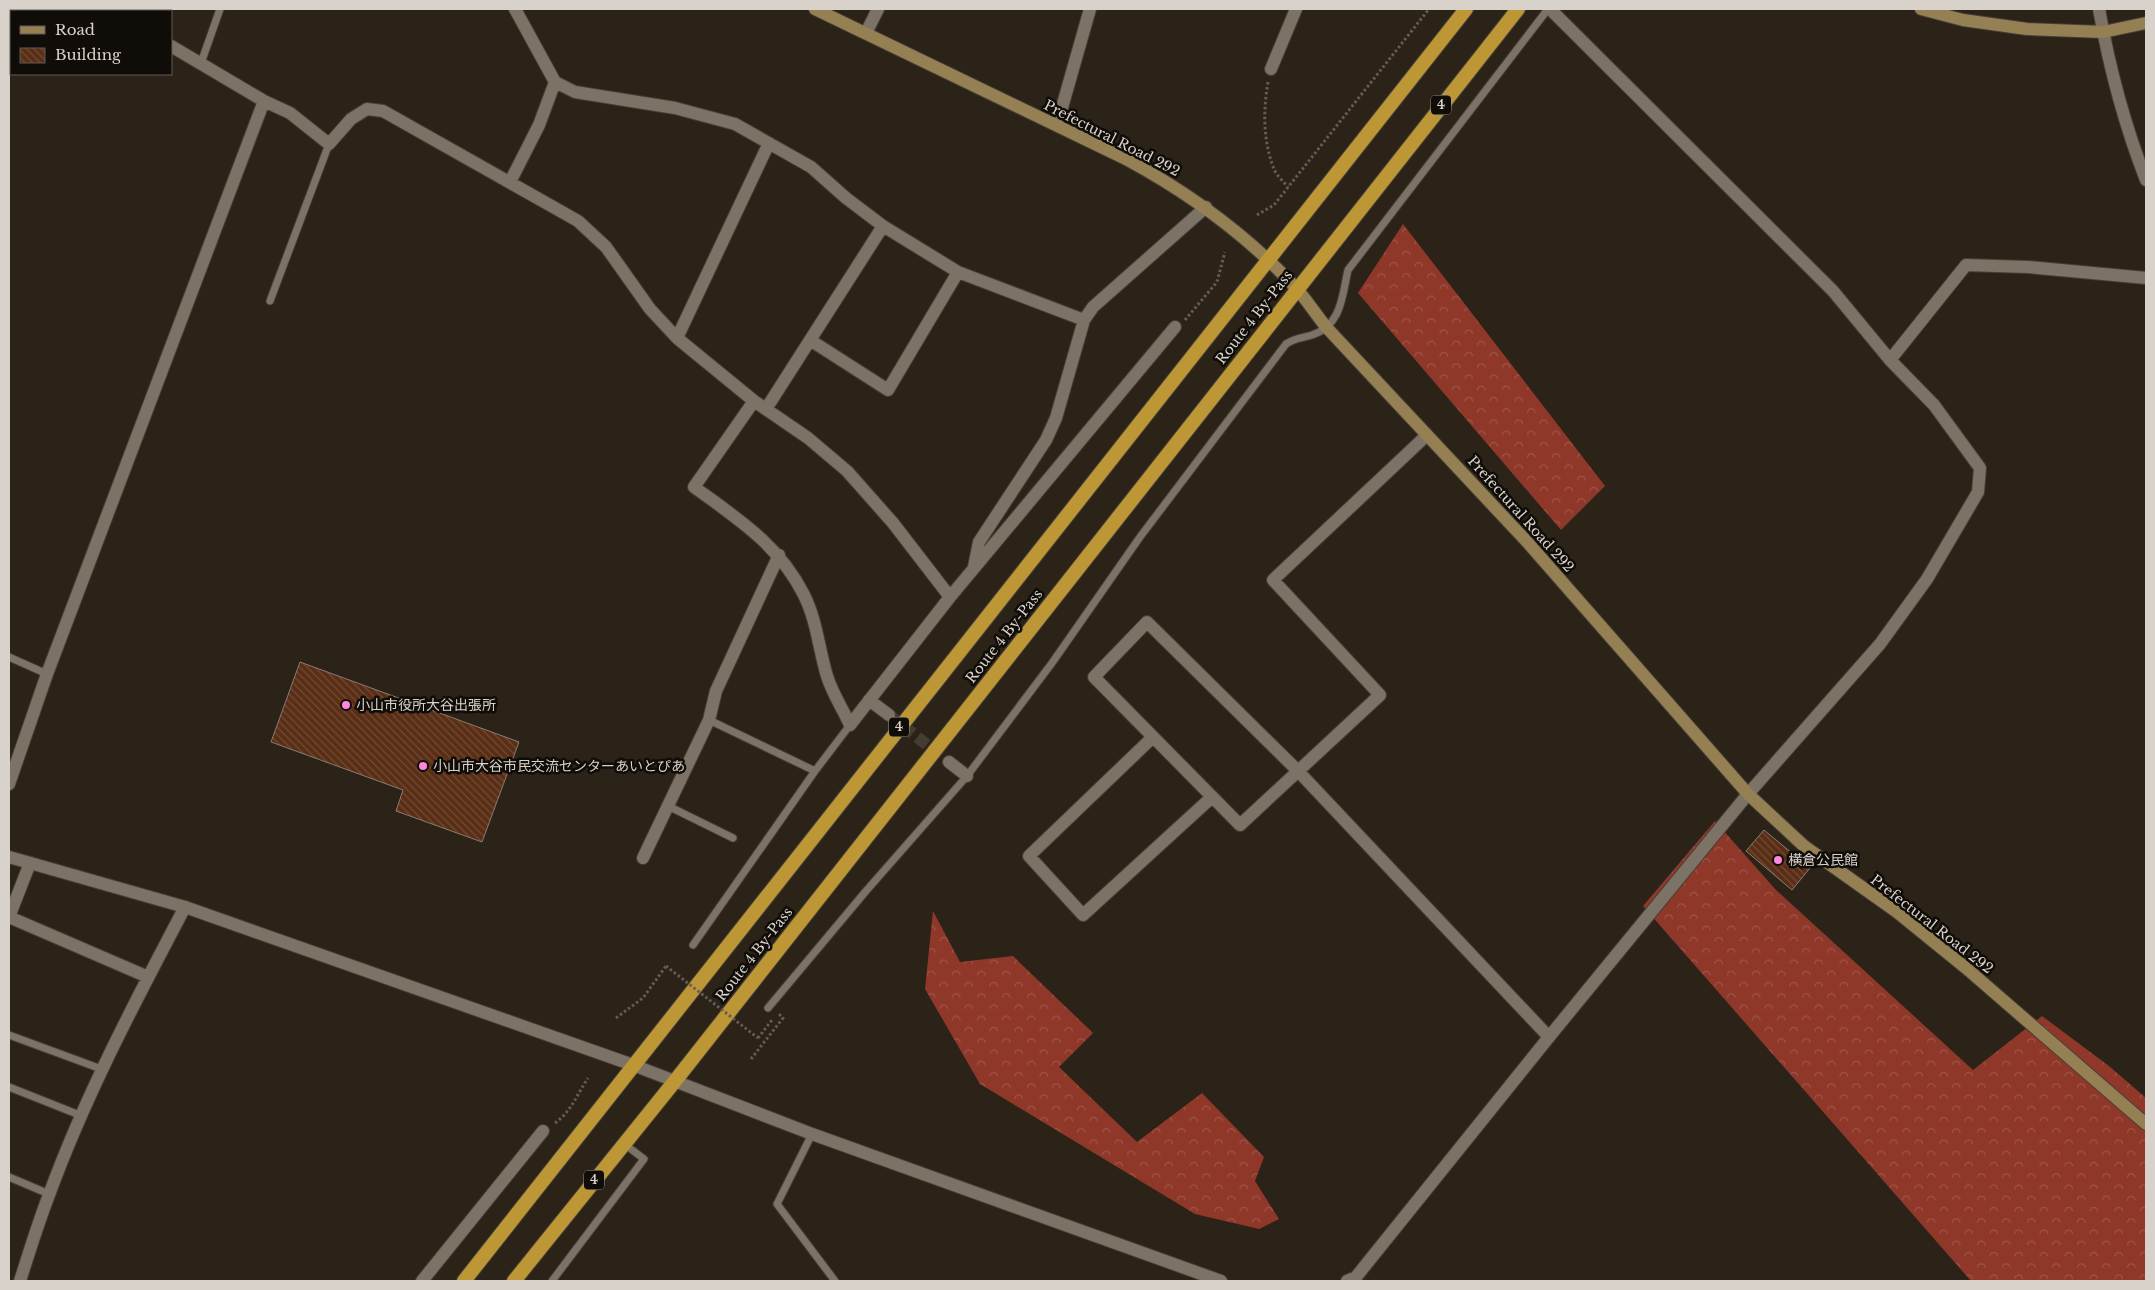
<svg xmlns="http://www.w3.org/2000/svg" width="2155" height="1290" font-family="'Libre Baskerville','Noto Sans JP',serif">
	<defs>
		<pattern id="forest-crowns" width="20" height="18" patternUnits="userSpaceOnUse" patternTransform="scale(1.25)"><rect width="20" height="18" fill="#8f382a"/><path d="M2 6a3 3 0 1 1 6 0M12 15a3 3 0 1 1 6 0" fill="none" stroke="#9e5448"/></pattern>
		<pattern id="building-back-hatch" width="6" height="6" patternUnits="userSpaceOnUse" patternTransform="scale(1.25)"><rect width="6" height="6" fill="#592e15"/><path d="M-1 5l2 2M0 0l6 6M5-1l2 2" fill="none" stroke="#704b36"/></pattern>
	</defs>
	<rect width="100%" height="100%" fill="#2b2218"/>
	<path fill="url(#forest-crowns)" d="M 1403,224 L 1605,486 L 1561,530 L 1358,293 Z
		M 1715,821 L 1776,890 L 1973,1070 L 2042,1016 L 2109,1066 L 2146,1098 L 2146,1281 L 1971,1281 L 1643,906 Z
		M 933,911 L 960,962 L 1013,956 L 1093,1033 L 1059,1067 L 1137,1142 L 1202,1093 L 1264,1157 L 1255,1181 L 1279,1219 L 1259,1229 L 1195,1214 L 980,1084 L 925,989 Z"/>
	<path fill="url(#building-back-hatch)" stroke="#8b7b73" d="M 300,662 L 519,742 L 482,842 L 396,811 L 403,790 L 271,742 Z
		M 1764,830 L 1810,868 L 1792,890 L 1746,851 Z"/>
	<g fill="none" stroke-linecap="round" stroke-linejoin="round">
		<path stroke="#453c33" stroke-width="12" stroke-dasharray="12 6" stroke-linecap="butt" d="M 889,715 L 949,762"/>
		<g stroke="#473f38" stroke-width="9">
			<path id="service" d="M 201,63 L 220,9
				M 270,301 L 329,144
				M 9,657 L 47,674
				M 709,720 L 815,771
				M 668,806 L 733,838
				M 693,945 L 815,771 L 850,725
				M 768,1008 L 866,891 L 967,776 L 1052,663 L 1140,537 L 1286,344 C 1295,338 1302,338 1312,335 C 1342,325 1342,296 1348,270 L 1548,9
				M 9,1035 L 104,1070
				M 9,1087 L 82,1116
				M 812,1134 L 777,1204 L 835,1281
				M 9,1177 L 49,1194
				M 552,1281 L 644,1159 L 623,1143"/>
		</g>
		<g stroke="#473f38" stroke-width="14">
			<path id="minor" d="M 515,9 L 555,82
				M 1550,9 L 1833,291 L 1890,360 L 1934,405 L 1980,468 L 1978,492 L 1927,579 L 1880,644 L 1748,794
				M 2099,9 C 2109,66 2125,126 2146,180
				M 9,10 L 15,11
				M 866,33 L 878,9
				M 171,46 L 264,101 L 290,113 L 329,144 L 351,119 L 367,109 L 383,111 L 578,221 L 606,247 L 650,309 L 677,338 L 754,401 L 808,438 L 847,471 L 893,523 L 950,597
				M 1271,69 L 1296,9
				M 1057,125 L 1090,9
				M 510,182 L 539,125 L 555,82 L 575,92 L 675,108 L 735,124 L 811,167 L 846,198 L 883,226 L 958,272 L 1084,320
				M 677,338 L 769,143
				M 810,340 L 888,390 L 958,272
				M 1890,360 L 1966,265 L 2028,267 L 2146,278
				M 754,401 L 694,487 C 738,519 779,545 804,595 C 817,621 819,650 827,676 C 832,693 843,709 850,725 L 950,597 L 1175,327
				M 766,409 L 883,226
				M 1427,435 L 1273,580 L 1380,695 L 1240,825 L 1094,677 L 1147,622 L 1298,771 L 1549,1037
				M 974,567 L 979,542 L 1046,440 L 1056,418 L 1084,320 L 1093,307 L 1206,207
				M 869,700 L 889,715
				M 1153,737 L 1029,856 L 1083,915 L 1212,797
				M 949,762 L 967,776
				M 9,784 L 47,674 L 264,101
				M 643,858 L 709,720 L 716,691 L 779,555
				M 30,863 L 9,917 L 148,977
				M 20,1281 C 29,1253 38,1223 49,1195 C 85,1096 136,1000 185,907
				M 422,1281 L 543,1131"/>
		</g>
		<g stroke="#473f38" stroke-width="14">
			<path id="tertiary" d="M 9,857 L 185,907 L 633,1065 L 812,1134 L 1221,1281
				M 1347,1281 L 1356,1277 L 1549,1037 L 1748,794"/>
		</g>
		<g stroke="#473f38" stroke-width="14">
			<path id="secondary" d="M 815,9 L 1126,159 C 1189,193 1247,235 1296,288 C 1307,300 1316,315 1327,328 L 1529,544 L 1748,794 L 1804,846 L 1897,912 L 1966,968 L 2146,1124
				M 1921,9 L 1963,20 L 2027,29 L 2103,32 L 2146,23"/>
		</g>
		<g stroke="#473f38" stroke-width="16">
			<path id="trunk" d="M 464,1281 L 1466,9
				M 514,1281 L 675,1081 L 1518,9"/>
		</g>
		<path stroke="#655d54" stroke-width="3" stroke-dasharray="2.5 2.5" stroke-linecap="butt" d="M 1268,82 C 1263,111 1263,141 1274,169 C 1276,175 1284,182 1288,187
			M 1257,215 L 1274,205 L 1429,9
			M 1185,320 L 1217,282 L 1225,252
			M 616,1018 L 643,998 L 666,966
			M 758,1038 L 772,1020
			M 751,1059 L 783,1018 L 778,1013
			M 555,1123 C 572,1111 577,1094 588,1078"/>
		<use href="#service" stroke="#7d7266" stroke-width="7"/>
		<use href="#minor" stroke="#7d7266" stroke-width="12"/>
		<use href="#tertiary" stroke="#7d7266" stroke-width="12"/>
		<use href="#secondary" stroke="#958054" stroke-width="12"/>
		<use href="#trunk" stroke="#bd9635" stroke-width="14"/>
		<path stroke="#655d54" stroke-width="3" stroke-dasharray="2.5 2.5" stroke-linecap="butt" d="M 666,966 L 758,1038"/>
	</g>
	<g fill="#fd86e1" stroke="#100c08" stroke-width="2">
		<circle cx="346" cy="705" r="5"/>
		<circle cx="423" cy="766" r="5"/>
		<circle cx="1778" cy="860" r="5"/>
	</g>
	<g text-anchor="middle" stroke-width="5" stroke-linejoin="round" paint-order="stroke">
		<g fill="#100c08" stroke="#9c9790" stroke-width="1">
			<rect x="1431" y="95.5" width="20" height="19" rx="4"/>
			<rect x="889" y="717.5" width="20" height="19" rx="4"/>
			<rect x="584" y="1170.5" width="20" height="19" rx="4"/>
		</g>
		<g font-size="12" font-weight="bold" fill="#d8d2cb">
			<text x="1441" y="109">4</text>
			<text x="899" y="731">4</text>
			<text x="594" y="1184">4</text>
		</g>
		<g font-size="14" fill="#d8d2cb" stroke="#100c08">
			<text transform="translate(1112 138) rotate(27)" y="5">Prefectural Road 292</text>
			<text transform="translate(1254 317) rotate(-52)" y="5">Route 4 By-Pass</text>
			<text transform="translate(1521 514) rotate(48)" y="5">Prefectural Road 292</text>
			<text transform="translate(1004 636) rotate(-52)" y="5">Route 4 By-Pass</text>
			<text transform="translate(1932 924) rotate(38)" y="5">Prefectural Road 292</text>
			<text transform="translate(754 954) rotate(-52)" y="5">Route 4 By-Pass</text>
		</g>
		<g font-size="14" fill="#d8d2cb" stroke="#100c08" text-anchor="start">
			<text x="356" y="710">小山市役所大谷出張所</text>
			<text x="433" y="771">小山市大谷市民交流センターあいとぴあ</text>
			<text x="1788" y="865">横倉公民館</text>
		</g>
	</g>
	<rect width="2155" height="1290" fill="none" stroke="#d8d2cb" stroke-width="20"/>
	<rect x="10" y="10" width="162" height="65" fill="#100c08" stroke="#605b56"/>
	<rect x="20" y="26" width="25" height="8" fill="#958054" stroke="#605b56"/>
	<text x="55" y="35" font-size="15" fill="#d8d2cb">Road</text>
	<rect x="20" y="48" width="25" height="15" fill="url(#building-back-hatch)" stroke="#605b56"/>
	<text x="55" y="60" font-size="15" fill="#d8d2cb">Building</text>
</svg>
